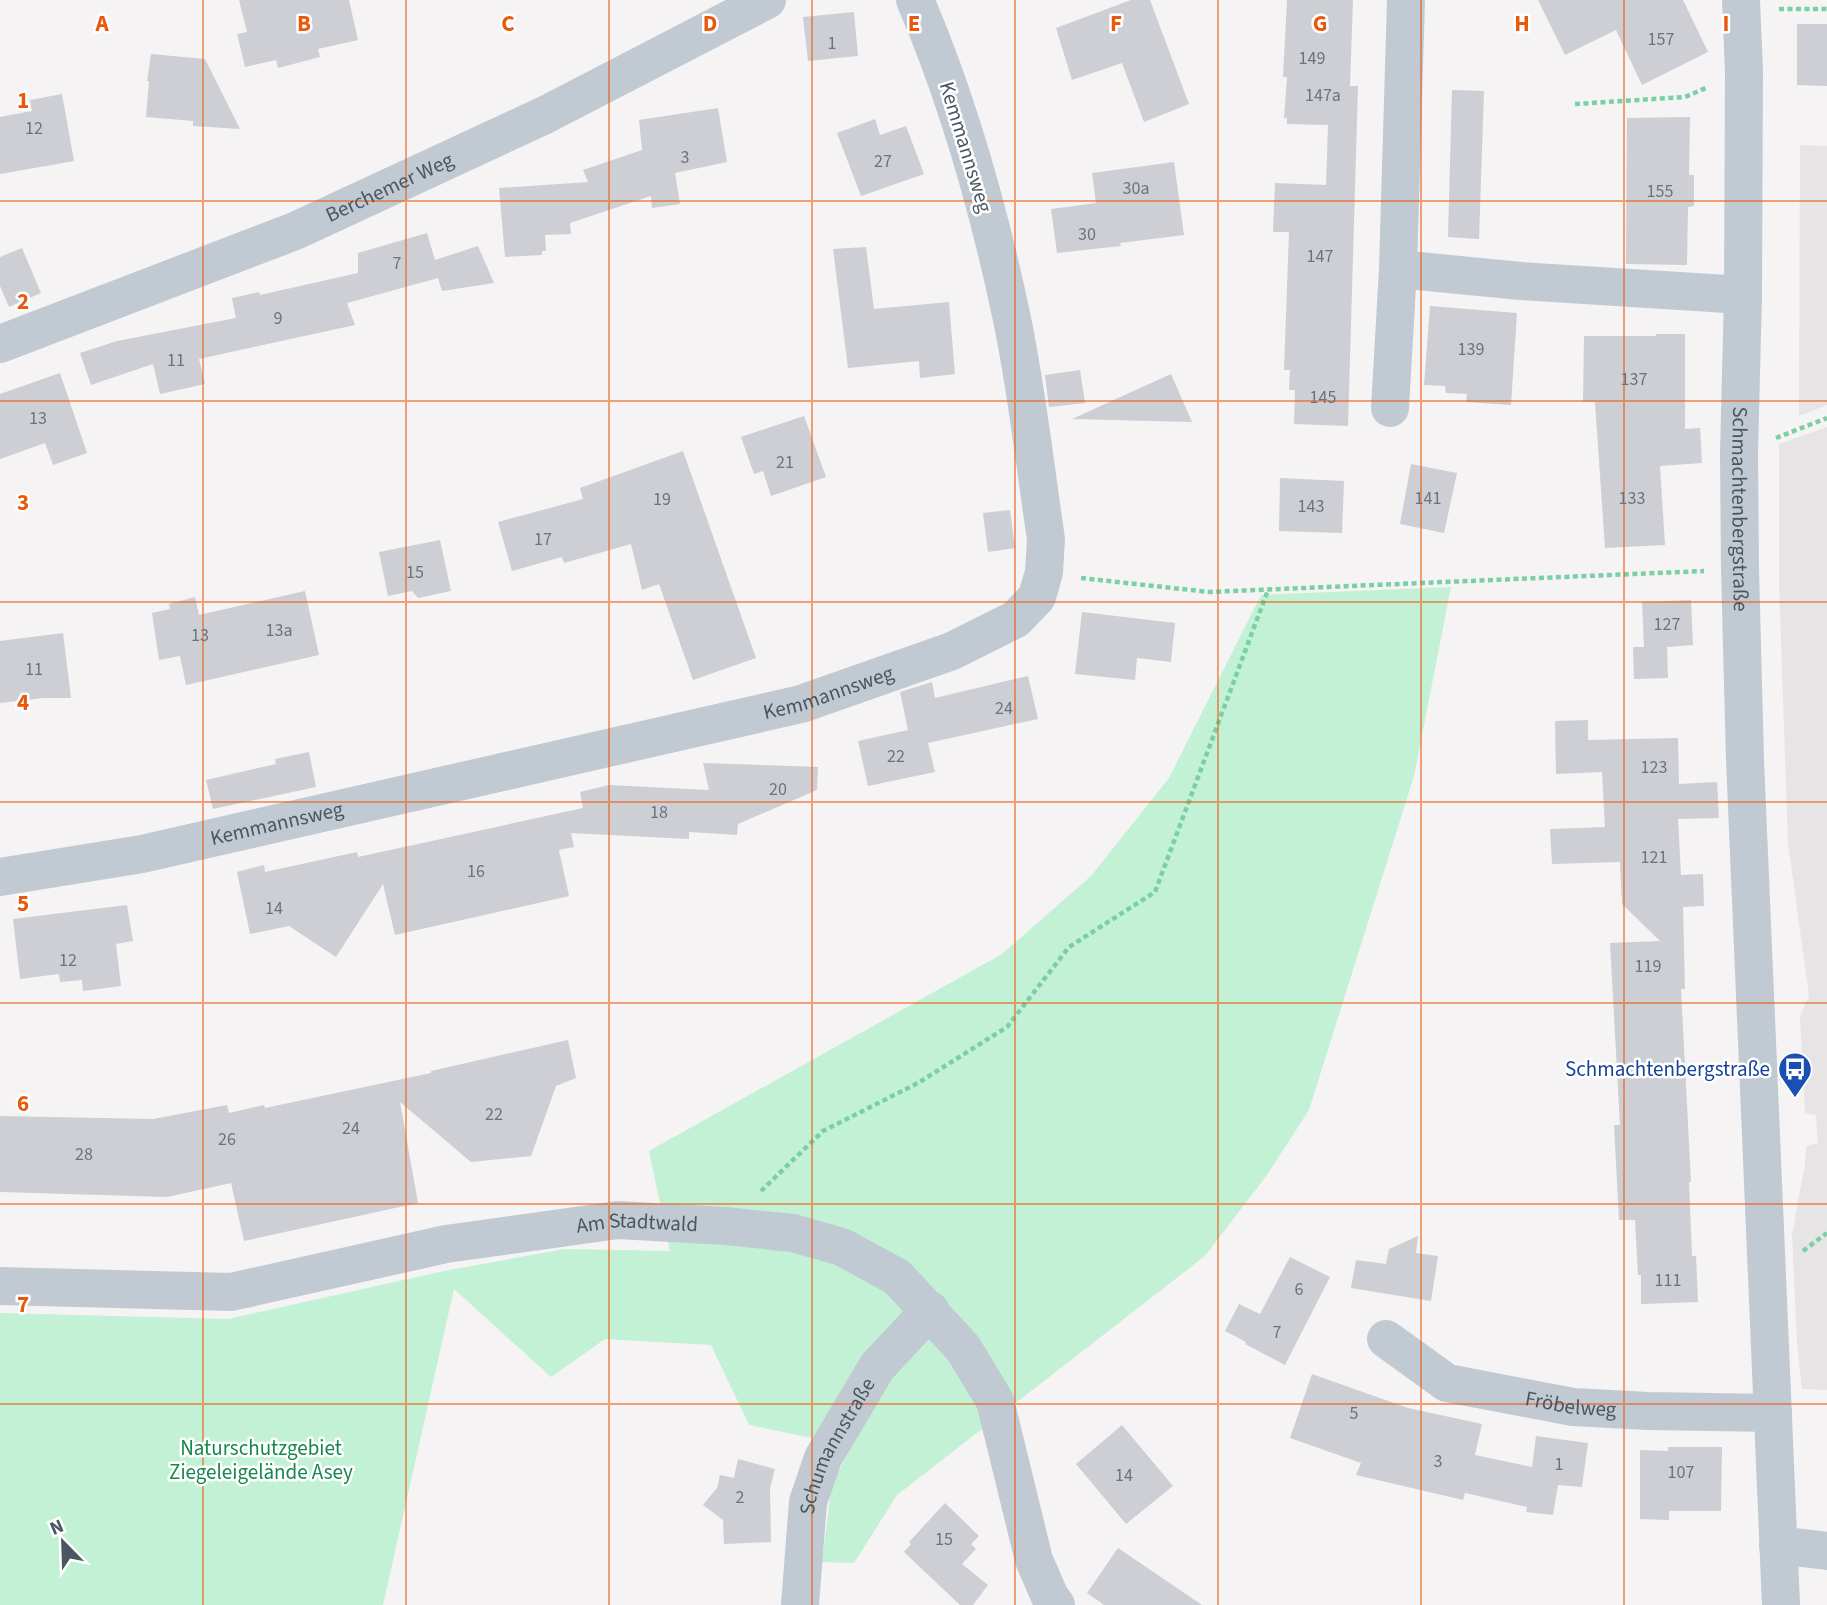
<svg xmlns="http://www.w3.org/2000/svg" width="1827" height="1605" font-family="'Source Sans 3',sans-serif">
	<rect width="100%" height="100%" fill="#f5f3f3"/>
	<path fill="#e6e4e5" d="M 1800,145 L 1827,146 L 1827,405 L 1799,416 Z
		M 1827,427 L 1827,1390 L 1802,1389 L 1797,1343 L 1792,1235 L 1805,1164 L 1806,1146 L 1818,1143 L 1816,1115 L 1805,1113 L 1800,1016 L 1809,996 L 1788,843 L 1779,583 L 1779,444 Z"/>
	<path fill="#c3f1d5" d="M 1451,587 L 1414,776 L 1309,1110 L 1267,1175 L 1205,1256 L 897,1495 L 854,1563 L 822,1562 L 832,1483 L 852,1446 L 749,1425 L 711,1345 L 605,1339 L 551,1377 L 454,1289 L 383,1605 L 0,1605 L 0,1313 L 228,1319 L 444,1271 L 564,1249 L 670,1251 L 649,1151 L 1002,954 L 1091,876 L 1169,778 L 1261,595 Z"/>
	<path fill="#cdcfd5" d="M 239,0 L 349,0 L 358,40 L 318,49 L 320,57 L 278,68 L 276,60 L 245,67 L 237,34 L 247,32 Z
		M 1131,0 L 1150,0 L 1189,104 L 1144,122 L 1122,63 L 1072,80 L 1056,28 Z
		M 1287,0 L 1353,0 L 1350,86 L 1358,86 L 1348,426 L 1294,424 L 1295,390 L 1289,390 L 1290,370 L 1284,370 L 1289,232 L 1273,232 L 1275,183 L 1326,185 L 1328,125 L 1287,124 L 1287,117 L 1284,119 L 1287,77 L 1283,77 Z
		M 1538,0 L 1683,0 L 1708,52 L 1642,85 L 1616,30 L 1565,55 Z
		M 854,12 L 858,56 L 808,61 L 803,17 Z
		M 1797,24 L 1827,24 L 1827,86 L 1797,85 Z
		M 151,54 L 205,59 L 240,129 L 193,126 L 193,121 L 146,117 L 149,81 L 147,81 Z
		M 1452,90 L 1484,91 L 1479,239 L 1448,237 Z
		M 62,94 L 74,161 L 0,174 L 0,117 L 32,111 L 30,100 Z
		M 718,108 L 727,162 L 675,173 L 680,204 L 652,208 L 651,196 L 570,223 L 571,234 L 545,235 L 546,251 L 542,251 L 542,255 L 505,257 L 499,188 L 588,182 L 583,170 L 642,150 L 639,120 Z
		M 1690,117 L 1689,175 L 1694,175 L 1694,206 L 1688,207 L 1687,265 L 1626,264 L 1627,118 Z
		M 875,119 L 880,135 L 906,126 L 924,174 L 861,196 L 837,133 Z
		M 1174,162 L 1184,235 L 1120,243 L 1121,246 L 1057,253 L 1051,209 L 1096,203 L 1092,173 Z
		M 427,233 L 435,260 L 478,246 L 494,283 L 442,291 L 438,278 L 347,303 L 355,325 L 199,359 L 205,384 L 160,394 L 153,364 L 91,385 L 80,353 L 117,341 L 236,318 L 232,298 L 259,292 L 260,295 L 358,273 L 358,253 Z
		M 866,247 L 874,309 L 949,302 L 955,374 L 920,378 L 919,361 L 848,368 L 833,249 Z
		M 22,248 L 41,293 L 9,307 L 0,286 L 0,257 Z
		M 1430,306 L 1517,313 L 1511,405 L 1466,402 L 1467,394 L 1446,393 L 1445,386 L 1424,385 Z
		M 1656,334 L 1685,334 L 1685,429 L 1700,428 L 1702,463 L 1660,466 L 1665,545 L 1605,548 L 1595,402 L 1583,402 L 1584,336 L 1656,336 Z
		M 1080,370 L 1085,403 L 1049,407 L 1045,375 Z
		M 60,373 L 87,453 L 53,465 L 45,443 L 0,459 L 0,394 Z
		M 1171,374 L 1192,422 L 1072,419 Z
		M 804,416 L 826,477 L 771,496 L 763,471 L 754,474 L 741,437 Z
		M 683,451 L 756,658 L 693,680 L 659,584 L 642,590 L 631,544 L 564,563 L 562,557 L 512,571 L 498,522 L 583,499 L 580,488 Z
		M 1411,464 L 1457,473 L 1444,533 L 1400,524 Z
		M 1280,478 L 1344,481 L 1342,533 L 1279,531 Z
		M 1010,510 L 1015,548 L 988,552 L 983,513 Z
		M 440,540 L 451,591 L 418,598 L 412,591 L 388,596 L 379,552 Z
		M 305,591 L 319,655 L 186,685 L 180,656 L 159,660 L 152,613 L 170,609 L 169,604 L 195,597 L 199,615 Z
		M 1691,600 L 1693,645 L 1667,647 L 1668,678 L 1634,679 L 1633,647 L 1644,647 L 1642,602 Z
		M 1082,612 L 1175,623 L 1171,662 L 1137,658 L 1135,680 L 1075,674 Z
		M 63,633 L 71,698 L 43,698 L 0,703 L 0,641 Z
		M 1028,676 L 1038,719 L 928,743 L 935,772 L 868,786 L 858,741 L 908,730 L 900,692 L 932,682 L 935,698 Z
		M 1588,720 L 1588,740 L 1678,738 L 1679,784 L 1717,782 L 1719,818 L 1678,819 L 1681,875 L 1703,874 L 1704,906 L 1683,907 L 1685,989 L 1681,989 L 1691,1182 L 1689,1182 L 1692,1256 L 1696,1256 L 1698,1302 L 1641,1304 L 1641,1275 L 1638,1275 L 1635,1220 L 1619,1220 L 1614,1125 L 1620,1125 L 1610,943 L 1660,941 L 1622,904 L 1620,862 L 1552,864 L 1550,829 L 1605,827 L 1602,772 L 1556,774 L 1555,721 Z
		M 309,752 L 316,787 L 213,809 L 206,780 L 276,764 L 275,759 Z
		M 703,763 L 818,767 L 817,790 L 738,824 L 737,835 L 689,832 L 689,839 L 571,833 L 574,847 L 559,850 L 569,896 L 395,935 L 383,884 L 336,957 L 289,926 L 250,934 L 237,872 L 264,865 L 265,872 L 357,852 L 358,857 L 583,808 L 580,792 L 609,785 L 709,790 Z
		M 127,905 L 133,941 L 116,944 L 121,986 L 83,991 L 82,980 L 60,982 L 59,974 L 20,979 L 13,919 Z
		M 568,1040 L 576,1078 L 556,1086 L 531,1156 L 471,1162 L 400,1102 L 418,1203 L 244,1241 L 231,1183 L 167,1197 L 0,1192 L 0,1116 L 153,1119 L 227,1105 L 229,1113 L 264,1105 L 265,1108 L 431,1073 L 431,1071 Z
		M 1418,1236 L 1416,1253 L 1438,1256 L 1431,1301 L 1351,1288 L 1356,1260 L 1386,1264 L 1389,1249 Z
		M 1290,1257 L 1330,1277 L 1285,1365 L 1245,1344 L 1246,1342 L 1225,1331 L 1239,1304 L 1260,1314 Z
		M 1312,1374 L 1408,1408 L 1482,1424 L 1475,1455 L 1532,1467 L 1536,1436 L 1588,1443 L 1582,1487 L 1558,1485 L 1553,1515 L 1526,1512 L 1527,1507 L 1465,1493 L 1463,1500 L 1356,1475 L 1361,1463 L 1290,1438 Z
		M 1122,1425 L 1173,1486 L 1126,1524 L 1076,1464 Z
		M 1668,1447 L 1722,1447 L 1721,1511 L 1669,1511 L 1669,1520 L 1640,1519 L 1640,1450 L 1668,1451 Z
		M 738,1459 L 775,1469 L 770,1488 L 771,1542 L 724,1544 L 723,1520 L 703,1505 L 717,1488 L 720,1475 L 734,1478 Z
		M 945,1503 L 979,1536 L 971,1544 L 976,1549 L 962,1564 L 988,1585 L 973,1605 L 960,1605 L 904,1552 L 911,1544 L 909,1542 Z
		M 1118,1548 L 1202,1605 L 1104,1605 L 1087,1593 Z"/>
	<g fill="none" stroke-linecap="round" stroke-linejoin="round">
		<path stroke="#7ad0a6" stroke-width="4.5" stroke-dasharray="5 3.5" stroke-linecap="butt" d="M 1779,9 L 1827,9
			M 1575,104 L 1685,97 L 1708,87
			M 1776,438 L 1827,418
			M 1081,578 L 1209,592 L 1704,571
			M 761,1191 L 823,1131 L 918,1083 L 1007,1027 L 1069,947 L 1155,892 L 1268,590
			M 1803,1251 L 1827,1233"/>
		<g stroke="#c1cad2" stroke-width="38">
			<path id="s1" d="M 1741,0 L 1744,71 L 1743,295 L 1739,453 L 1740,569 L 1745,760 L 1781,1605"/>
			<path d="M 1398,269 L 1521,281 L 1743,295"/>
			<path id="s2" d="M 0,344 L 295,231 L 545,115 L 767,0"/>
			<path d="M 1390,408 L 1398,269 L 1406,0"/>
			<path id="s3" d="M 0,877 L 142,854 L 801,704 L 952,651 L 1016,619 L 1037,597 L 1044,572 L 1046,539 C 1035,466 1027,391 1012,319 C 989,210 959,102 915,0"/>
			<path id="s4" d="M 0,1286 L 231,1292 L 446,1244 L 618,1220 L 725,1226 L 793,1233 L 842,1247 L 897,1277 L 963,1348 L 995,1401 L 1034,1560 L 1050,1597 L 1056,1605"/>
			<path id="s5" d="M 1386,1339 L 1447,1383 L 1573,1407 L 1648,1411 L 1773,1413"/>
			<path d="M 1778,1545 L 1827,1551"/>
			<path id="s6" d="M 800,1605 L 808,1502 L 823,1458 L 877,1367 L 930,1310"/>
		</g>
	</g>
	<path fill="none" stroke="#e8590c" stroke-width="2" stroke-opacity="0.55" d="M 203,0 L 203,1605M 406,0 L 406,1605M 609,0 L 609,1605M 812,0 L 812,1605M 1015,0 L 1015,1605M 1218,0 L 1218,1605M 1421,0 L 1421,1605M 1624,0 L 1624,1605M 0,201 L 1827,201M 0,401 L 1827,401M 0,602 L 1827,602M 0,802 L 1827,802M 0,1003 L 1827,1003M 0,1204 L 1827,1204M 0,1404 L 1827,1404"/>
	<defs>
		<g id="bus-pin" transform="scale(1.75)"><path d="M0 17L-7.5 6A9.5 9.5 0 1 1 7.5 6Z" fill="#1a4fb4" stroke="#fff"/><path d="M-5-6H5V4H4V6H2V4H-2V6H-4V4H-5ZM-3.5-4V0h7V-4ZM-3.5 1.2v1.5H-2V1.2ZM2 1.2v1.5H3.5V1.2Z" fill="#fff"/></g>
	</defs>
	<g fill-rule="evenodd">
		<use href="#bus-pin" x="1795" y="1069"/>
	</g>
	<g text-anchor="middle" stroke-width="5" stroke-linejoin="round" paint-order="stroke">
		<g font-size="18" fill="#6b747e">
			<text x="1661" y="45">157</text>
			<text x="832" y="49">1</text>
			<text x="1312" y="64">149</text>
			<text x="1323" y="101">147a</text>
			<text x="34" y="134">12</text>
			<text x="685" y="163">3</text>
			<text x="883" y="167">27</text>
			<text x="1136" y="194">30a</text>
			<text x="1660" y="197">155</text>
			<text x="1087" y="240">30</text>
			<text x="1320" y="262">147</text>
			<text x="397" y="269">7</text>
			<text x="278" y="324">9</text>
			<text x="1471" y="355">139</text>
			<text x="176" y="366">11</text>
			<text x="1634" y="385">137</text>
			<text x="1323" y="403">145</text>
			<text x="38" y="424">13</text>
			<text x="785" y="468">21</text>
			<text x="1428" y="504">141</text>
			<text x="1632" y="504">133</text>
			<text x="662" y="505">19</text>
			<text x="1311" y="512">143</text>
			<text x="543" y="545">17</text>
			<text x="415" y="578">15</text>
			<text x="1667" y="630">127</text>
			<text x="279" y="636">13a</text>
			<text x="200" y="641">13</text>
			<text x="34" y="675">11</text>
			<text x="1004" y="714">24</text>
			<text x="896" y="762">22</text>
			<text x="1654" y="773">123</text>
			<text x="778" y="795">20</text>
			<text x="659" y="818">18</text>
			<text x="1654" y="863">121</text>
			<text x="476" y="877">16</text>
			<text x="274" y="914">14</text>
			<text x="68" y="966">12</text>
			<text x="1648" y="972">119</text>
			<text x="494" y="1120">22</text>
			<text x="351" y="1134">24</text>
			<text x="227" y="1145">26</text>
			<text x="84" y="1160">28</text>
			<text x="1668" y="1286">111</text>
			<text x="1299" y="1295">6</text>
			<text x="1277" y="1338">7</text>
			<text x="1354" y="1419">5</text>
			<text x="1438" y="1467">3</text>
			<text x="1559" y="1470">1</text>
			<text x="1681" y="1478">107</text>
			<text x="1124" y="1481">14</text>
			<text x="740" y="1503">2</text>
			<text x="944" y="1545">15</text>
		</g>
		<g font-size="21" fill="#4a5661" stroke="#fff">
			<text transform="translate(966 147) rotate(73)" y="7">Kemmannsweg</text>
			<text dy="7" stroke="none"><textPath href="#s2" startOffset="420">Berchemer Weg</textPath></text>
			<text dy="7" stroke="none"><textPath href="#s1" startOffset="509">Schmachtenbergstraße</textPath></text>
			<text dy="7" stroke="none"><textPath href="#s3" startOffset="849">Kemmannsweg</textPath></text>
			<text dy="7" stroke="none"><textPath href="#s3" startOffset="282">Kemmannsweg</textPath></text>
			<text dy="7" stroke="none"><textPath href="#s4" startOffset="644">Am Stadtwald</textPath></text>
			<text dy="7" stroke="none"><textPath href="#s5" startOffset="201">Fröbelweg</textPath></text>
			<text dy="7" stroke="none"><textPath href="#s6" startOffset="166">Schumannstraße</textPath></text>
		</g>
		<g font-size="21" fill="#164399" stroke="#fff" text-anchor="end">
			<text x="1770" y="1076">Schmachtenbergstraße</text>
		</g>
		<g font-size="21" fill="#17864f" stroke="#fff">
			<text x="261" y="1455">Naturschutzgebiet<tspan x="261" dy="24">Ziegeleigelände Asey</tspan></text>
		</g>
	</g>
	<g font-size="23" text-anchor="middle" font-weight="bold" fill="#e8590c" stroke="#fff" stroke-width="5" stroke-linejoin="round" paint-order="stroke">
		<text x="102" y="31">A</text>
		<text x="304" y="31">B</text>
		<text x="508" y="31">C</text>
		<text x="710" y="31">D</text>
		<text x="914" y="31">E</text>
		<text x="1116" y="31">F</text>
		<text x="1320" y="31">G</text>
		<text x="1522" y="31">H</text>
		<text x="1726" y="31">I</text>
		<text x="23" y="108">1</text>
		<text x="23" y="309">2</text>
		<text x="23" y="510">3</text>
		<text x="23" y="710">4</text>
		<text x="23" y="911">5</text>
		<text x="23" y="1111">6</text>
		<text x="23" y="1312">7</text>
	</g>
	<g transform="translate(63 1542) rotate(337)" stroke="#ffffff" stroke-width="5" paint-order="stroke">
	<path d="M0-5L12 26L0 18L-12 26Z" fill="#4a5661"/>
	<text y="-10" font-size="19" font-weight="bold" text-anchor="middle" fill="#4a5661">N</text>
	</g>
</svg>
